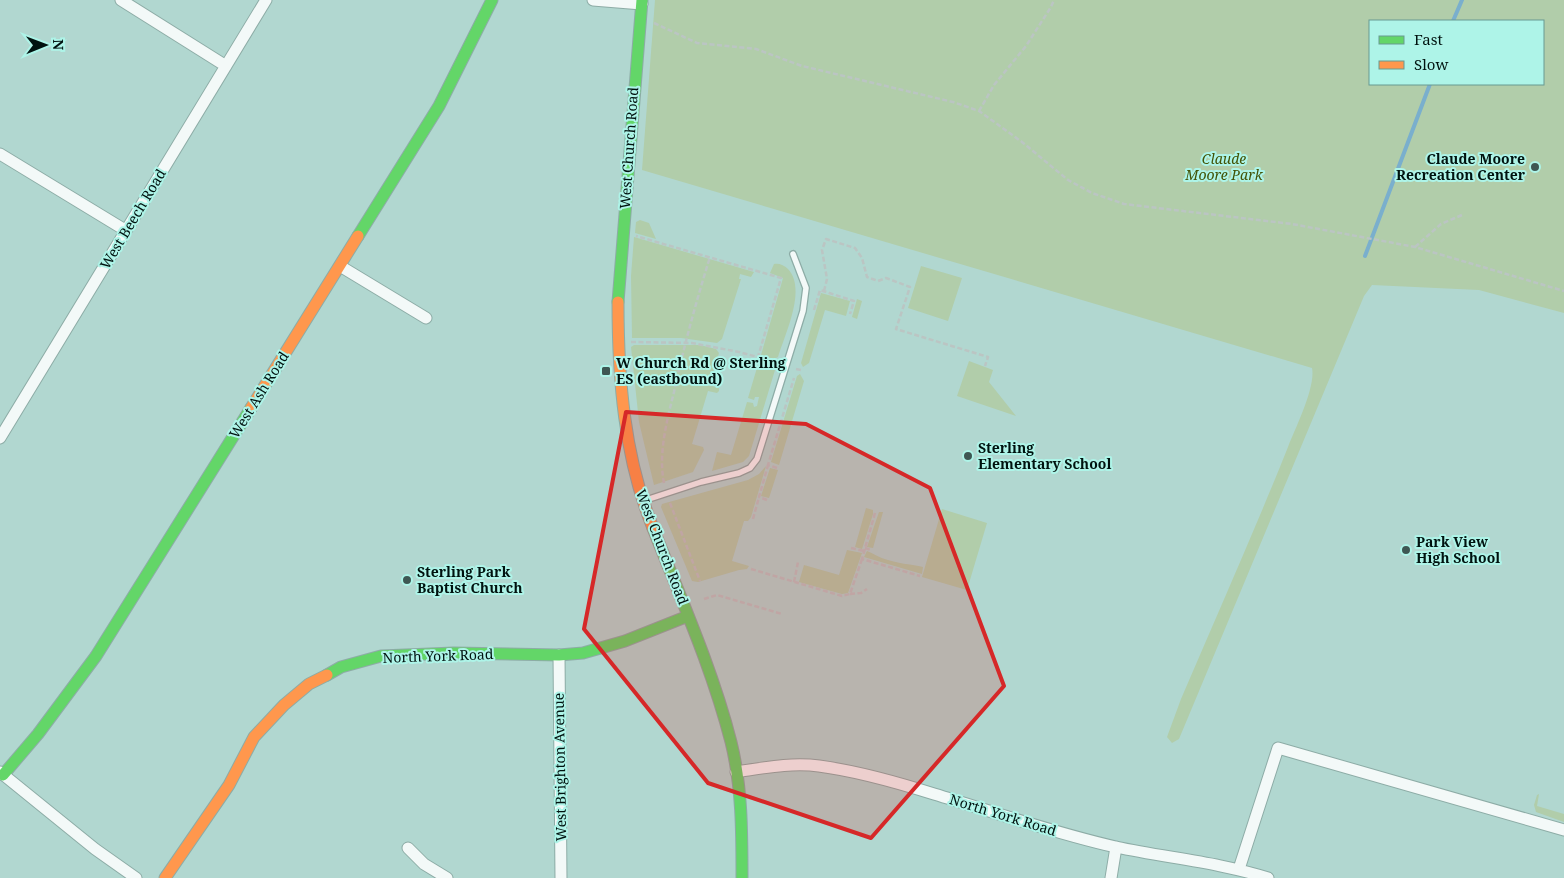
<svg xmlns="http://www.w3.org/2000/svg" width="1564" height="878" font-family="'Noto Serif',serif">
	<rect width="100%" height="100%" fill="#b1d7d0"/>
	<path fill="#b1cdaa" fill-rule="evenodd" d="M 655,0 L 1564,0 L 1564,313 L 1479,290 L 1372,285 L 1364,296 L 1179,739 L 1172,743 L 1167,737 L 1181,699 C 1217,615 1254,532 1288,447 C 1295,429 1316,387 1312,368 L 642,170 ZM 1370,21 L 1543,21 L 1543,84 L 1370,84 Z
		M 640,220 L 649,223 L 656,239 L 635,233 L 636,222 Z
		M 634,237 L 754,272 L 751,277 L 740,274 L 739,279 L 741,279 L 722,339 L 717,343 L 681,338 L 632,338 L 631,276 Z
		M 774,264 C 779,263 784,265 788,269 C 807,289 785,334 778,357 L 774,359 L 761,355 L 783,278 L 770,273 Z
		M 921,266 L 962,278 L 948,321 L 908,308 Z
		M 821,293 L 850,301 L 846,316 L 825,310 L 809,363 L 803,367 L 801,363 Z
		M 857,299 L 862,301 L 857,319 L 852,317 Z
		M 634,345 L 700,345 L 716,349 L 719,353 L 709,385 L 719,388 L 719,391 L 717,393 L 708,391 L 692,444 L 703,447 L 704,450 L 693,472 L 654,485 L 639,422 L 631,347 Z
		M 759,361 L 772,365 L 775,370 L 749,456 L 743,462 L 712,471 L 717,452 L 731,455 L 747,402 L 753,403 L 754,407 L 757,406 L 759,397 L 755,397 L 754,400 L 748,398 Z
		M 969,361 L 993,370 L 989,382 L 1016,416 L 957,396 Z
		M 800,374 L 804,381 L 779,465 L 771,462 L 797,376 Z
		M 766,466 L 751,517 L 748,521 L 744,521 L 732,561 L 749,566 L 747,569 L 739,570 L 698,582 L 692,581 L 661,507 L 662,504 L 748,480 L 759,474 Z
		M 770,468 L 778,470 L 769,498 L 761,496 Z
		M 866,508 L 873,510 L 873,514 L 862,549 L 855,547 Z
		M 942,509 L 987,523 L 967,590 L 922,577 Z
		M 879,512 L 883,512 L 873,548 L 867,547 Z
		M 847,550 L 862,553 L 848,593 L 842,594 L 799,582 L 804,565 L 839,575 Z
		M 867,551 C 873,553 879,558 888,560 C 900,564 911,564 923,567 L 922,574 L 864,557 Z
		M 1539,794 L 1537,806 L 1564,814 L 1564,822 L 1536,812 L 1534,805 L 1537,795 Z"/>
	<g fill="none" stroke-linecap="round" stroke-linejoin="round">
		<path stroke="#7aafcd" stroke-width="4" d="M 1453,21 L 1462,0
			M 1365,256 L 1430,84"/>
		<g stroke="#8daca6" stroke-width="8">
			<path id="lane" d="M 646,500 L 701,482 L 739,473 L 750,468 L 757,459 L 803,311 L 806,288 L 793,254"/>
		</g>
		<g stroke="#8daca6" stroke-width="13">
			<path id="street" d="M 121,0 L 226,66
				M 593,0 L 642,4
				M 0,154 L 125,230
				M 340,266 L 426,318
				M 0,438 L 266,0
				M 559,655 L 561,878
				M 0,772 L 95,849 L 136,878
				M 736,772 C 763,768 792,762 819,766 C 858,771 896,782 934,794 C 994,812 1054,833 1116,847 C 1167,858 1218,862 1268,878
				M 408,848 L 424,864 L 447,878
				M 1239,869 L 1278,748 L 1564,830
				M 1111,878 L 1116,847"/>
		</g>
		<g stroke="#8daca6" stroke-width="13">
			<path id="fast" d="M 358,236 L 439,106 L 492,0
				M 618,302 L 642,0
				M 653,528 C 681,599 712,668 731,742 C 742,786 742,833 742,878
				M 327,675 L 341,667 L 381,656 L 454,653 L 559,655 L 583,653 L 625,641 L 688,616
				M 3,775 L 38,734 L 96,656 L 251,408"/>
		</g>
		<g stroke="#8daca6" stroke-width="13">
			<path id="slow" d="M 618,302 C 618,378 624,457 653,528
				M 251,408 L 358,236
				M 165,878 L 229,785 L 254,737 L 284,705 L 309,684 L 327,675"/>
		</g>
		<path stroke="#bbc5c3" stroke-width="2.5" stroke-dasharray="5 2.5" stroke-linecap="butt" d="M 654,23 L 697,43 L 756,49 L 802,66 L 953,102 L 979,111 L 1022,142 L 1068,180 L 1092,193 L 1124,204 L 1292,224 L 1415,247 L 1564,291
			M 979,111 L 994,85 L 1026,46 L 1051,7 L 1054,0
			M 1415,247 L 1441,224 L 1462,215
			M 824,291 L 827,279 L 822,250 L 826,239 L 855,248 L 862,258 L 867,277 L 878,281 L 886,278 L 910,287 L 896,329 L 988,357 L 985,366
			M 814,310 L 820,290 L 854,301 L 850,314
			M 631,342 L 692,343 L 739,352 L 758,357 L 781,278 L 636,236
			M 758,357 L 775,362
			M 796,369 L 801,370
			M 777,468 L 768,465 L 794,378
			M 664,483 C 658,454 667,420 674,392 C 684,346 696,302 710,257
			M 767,500 L 759,497 L 768,465
			M 670,503 L 700,581
			M 875,513 L 862,559 L 920,576
			M 753,519 L 759,497
			M 851,548 L 864,551
			M 865,548 L 871,550
			M 751,569 L 842,596 L 850,594 L 862,559
			M 794,582 L 798,562
			M 850,594 L 861,593 L 867,589
			M 704,599 L 717,595 L 782,614"/>
		<use href="#lane" stroke="#f3f9f8" stroke-width="5.5"/>
		<use href="#street" stroke="#f3f9f8" stroke-width="11"/>
		<use href="#fast" stroke="#63d668" stroke-width="11"/>
		<use href="#slow" stroke="#ff974d" stroke-width="11"/>
	</g>
	<path fill="#d62828" fill-opacity="0.2" stroke="#d62828" stroke-width="4" stroke-linejoin="round" d="M 626,412 L 806,424 L 930,488 L 1004,686 L 871,838 L 708,783 L 584,629 Z"/>
	<g fill="#3e5753" stroke="#aef4e8" stroke-width="2">
		<circle cx="1535" cy="167" r="5"/>
		<rect x="601" y="366" width="10" height="10" rx="2.5"/>
		<circle cx="968" cy="456" r="5"/>
		<circle cx="1406" cy="550" r="5"/>
		<circle cx="407" cy="580" r="5"/>
	</g>
	<g text-anchor="middle" stroke-width="4" stroke-linejoin="round" paint-order="stroke">
		<g font-size="14" fill="#00120f" stroke="#aef4e8">
			<text transform="translate(629 148) rotate(-86)" y="5">West Church Road</text>
			<text transform="translate(133 219) rotate(-59)" y="5">West Beech Road</text>
			<text transform="translate(259 395) rotate(-58)" y="5">West Ash Road</text>
			<text transform="translate(662 547) rotate(69)" y="5">West Church Road</text>
			<text transform="translate(438 656) rotate(-2)" y="5">North York Road</text>
			<text transform="translate(560 767) rotate(-91)" y="5">West Brighton Avenue</text>
			<text transform="translate(1003 815) rotate(17)" y="5">North York Road</text>
		</g>
		<g font-size="14" font-style="italic" fill="#425306" stroke="#aef4e8">
			<text x="1224" y="164">Claude<tspan x="1224" dy="16">Moore Park</tspan></text>
		</g>
		<g font-size="14" font-weight="bold" fill="#00120f" stroke="#aef4e8" text-anchor="start">
			<text x="1525" y="164" text-anchor="end">Claude Moore<tspan x="1525" dy="16">Recreation Center</tspan></text>
			<text x="616" y="368">W Church Rd @ Sterling<tspan x="616" dy="16">ES (eastbound)</tspan></text>
			<text x="978" y="453">Sterling<tspan x="978" dy="16">Elementary School</tspan></text>
			<text x="1416" y="547">Park View<tspan x="1416" dy="16">High School</tspan></text>
			<text x="417" y="577">Sterling Park<tspan x="417" dy="16">Baptist Church</tspan></text>
		</g>
	</g>
	<rect x="1369" y="20" width="175" height="65" fill="#aef4e8" stroke="#689a91"/>
	<rect x="1379" y="36" width="25" height="8" fill="#63d668" stroke="#689a91"/>
	<text x="1414" y="45" font-size="15" fill="#00120f">Fast</text>
	<rect x="1379" y="61" width="25" height="8" fill="#ff974d" stroke="#689a91"/>
	<text x="1414" y="70" font-size="15" fill="#00120f">Slow</text>
	<g transform="translate(45 45) rotate(89)" stroke="#aef4e8" stroke-width="4" paint-order="stroke">
	<path d="M0-4L9 19L0 12L-9 19Z" fill="#00120f"/>
	<text y="-8" font-size="14" font-weight="bold" text-anchor="middle" fill="#00120f">N</text>
	</g>
</svg>
